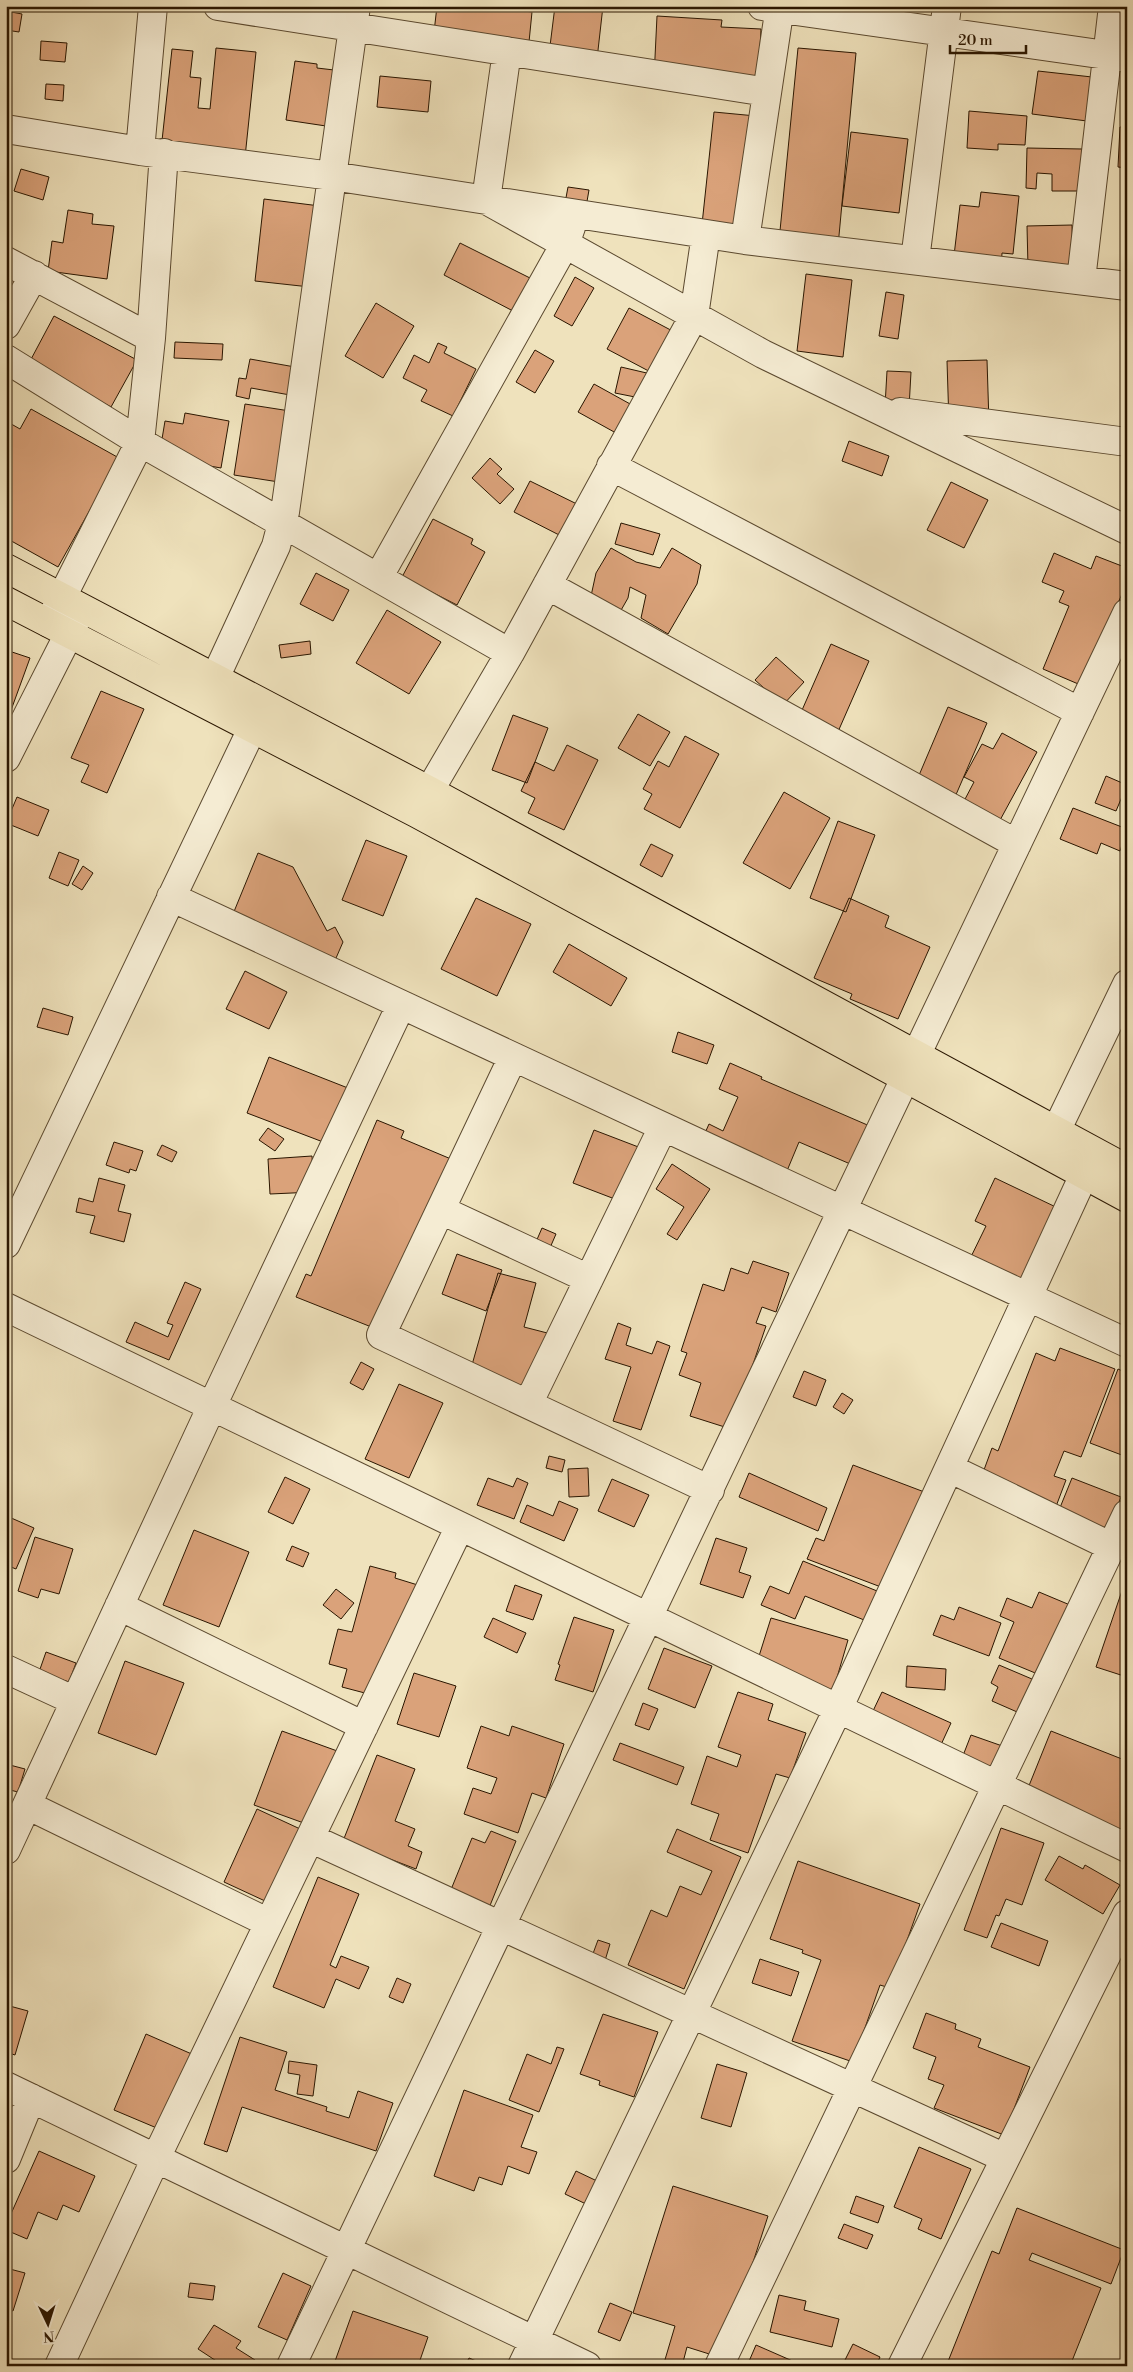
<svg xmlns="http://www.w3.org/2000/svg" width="1133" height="2372" font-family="'Libre Bodoni',serif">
	<rect width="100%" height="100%" fill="#efe2bc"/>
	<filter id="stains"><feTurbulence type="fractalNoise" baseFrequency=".004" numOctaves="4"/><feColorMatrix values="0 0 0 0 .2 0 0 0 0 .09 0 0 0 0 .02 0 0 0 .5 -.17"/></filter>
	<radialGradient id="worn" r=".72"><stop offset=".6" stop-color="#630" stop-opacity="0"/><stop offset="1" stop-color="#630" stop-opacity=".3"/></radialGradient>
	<path fill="#daa27a" stroke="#2a1600" d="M 437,6 L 518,6 L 517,10 L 532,12 L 528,52 L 433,41 Z
		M 555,6 L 603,6 L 596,68 L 548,62 Z
		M 6,11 L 22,14 L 19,32 L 6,30 Z
		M 657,16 L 722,20 L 721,27 L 761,29 L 758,90 L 654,78 Z
		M 41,41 L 67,43 L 65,62 L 40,60 Z
		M 216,48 L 256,52 L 244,167 L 160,159 L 172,49 L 193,51 L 190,77 L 201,78 L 198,108 L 210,109 Z
		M 798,48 L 856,53 L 837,257 L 778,251 Z
		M 295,61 L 317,64 L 317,68 L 334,70 L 326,126 L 286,120 Z
		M 1038,71 L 1092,77 L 1087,121 L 1032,114 Z
		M 380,76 L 431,81 L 428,112 L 377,107 Z
		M 46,84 L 64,85 L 63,101 L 45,99 Z
		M 969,111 L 1027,116 L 1025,145 L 998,144 L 998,150 L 967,148 Z
		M 714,112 L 756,116 L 742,248 L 700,243 Z
		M 1120,127 L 1127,127 L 1127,168 L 1118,167 Z
		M 851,132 L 908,139 L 899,213 L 842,206 Z
		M 1027,148 L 1082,149 L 1081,191 L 1052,191 L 1052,174 L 1037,173 L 1036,189 L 1026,188 Z
		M 21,169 L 49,177 L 43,200 L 14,191 Z
		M 568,187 L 589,190 L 586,207 L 565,203 Z
		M 981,192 L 1019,196 L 1013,254 L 1002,253 L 1001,269 L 953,264 L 960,205 L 979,207 Z
		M 264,199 L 320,206 L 310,287 L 255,281 Z
		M 68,210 L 93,214 L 92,224 L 114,226 L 107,279 L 48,271 L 52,241 L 63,243 Z
		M 1072,225 L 1073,265 L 1028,267 L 1027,226 Z
		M 460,243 L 530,278 L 513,311 L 444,275 Z
		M 806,274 L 852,280 L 843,357 L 797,351 Z
		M 575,277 L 594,288 L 572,326 L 554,316 Z
		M 886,292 L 904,295 L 898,339 L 879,336 Z
		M 376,303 L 414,326 L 383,378 L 345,356 Z
		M 629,308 L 682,336 L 660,377 L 607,349 Z
		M 54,316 L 137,360 L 111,407 L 29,363 Z
		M 175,342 L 223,344 L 222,360 L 174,358 Z
		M 438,343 L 447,347 L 444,353 L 476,369 L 453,416 L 421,401 L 427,390 L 403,378 L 414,355 L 429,363 Z
		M 535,350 L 554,361 L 535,393 L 516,382 Z
		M 250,359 L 295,367 L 290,395 L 251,388 L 249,399 L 236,396 L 239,378 L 246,379 Z
		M 987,360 L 989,423 L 949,424 L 947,361 Z
		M 621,367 L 651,374 L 645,399 L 615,393 Z
		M 887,371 L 911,372 L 909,408 L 885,406 Z
		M 594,384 L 641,410 L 625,438 L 578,412 Z
		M 245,404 L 290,411 L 279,482 L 234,475 Z
		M 31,409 L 119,458 L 58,567 L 6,538 L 6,531 L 9,526 L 6,524 L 6,421 L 20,429 Z
		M 185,413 L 229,421 L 221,468 L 159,457 L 165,421 L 183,424 Z
		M 849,441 L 889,456 L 882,476 L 842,461 Z
		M 490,458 L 502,469 L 497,474 L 514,489 L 500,504 L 472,478 Z
		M 530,481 L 583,507 L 567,539 L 514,512 Z
		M 951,482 L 988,500 L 964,548 L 927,530 Z
		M 433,519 L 473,539 L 471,544 L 485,552 L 457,605 L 402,577 Z
		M 621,523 L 660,534 L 653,555 L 615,544 Z
		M 611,548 L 636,562 L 660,568 L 672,548 L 701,565 L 697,584 L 668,634 L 641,618 L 646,595 L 630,587 L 628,598 L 620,612 L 591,596 L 596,573 Z
		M 1054,553 L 1091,569 L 1096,556 L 1127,568 L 1127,582 L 1083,686 L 1043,669 L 1069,606 L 1059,602 L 1064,591 L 1042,582 Z
		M 316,573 L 349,590 L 333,621 L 300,604 Z
		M 387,610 L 441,642 L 409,694 L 356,663 Z
		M 310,641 L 311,654 L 281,658 L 279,645 Z
		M 831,644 L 869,661 L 837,734 L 799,717 Z
		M 6,650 L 30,658 L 6,724 Z
		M 776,657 L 804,682 L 783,705 L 755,680 Z
		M 101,691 L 144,709 L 107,793 L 81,782 L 89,765 L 71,758 Z
		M 948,707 L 987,723 L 955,797 L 917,780 Z
		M 638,714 L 670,732 L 650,766 L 618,748 Z
		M 513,715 L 548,728 L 527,783 L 492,770 Z
		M 1002,733 L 1037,752 L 999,822 L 963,803 L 974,782 L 964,777 L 982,744 L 993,749 Z
		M 685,736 L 719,754 L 680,828 L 644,809 L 652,794 L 643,789 L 658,761 L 669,767 Z
		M 567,745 L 598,760 L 564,830 L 528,813 L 535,798 L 521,791 L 535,762 L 554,771 Z
		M 1106,776 L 1127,785 L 1116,811 L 1095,803 Z
		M 784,792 L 830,818 L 790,889 L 743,863 Z
		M 17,797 L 49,810 L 38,836 L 6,823 Z
		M 1073,808 L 1127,829 L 1120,851 L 1101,843 L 1097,854 L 1060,839 Z
		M 838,821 L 875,835 L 846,912 L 810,898 Z
		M 366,840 L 407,856 L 383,916 L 342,900 Z
		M 651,844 L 673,855 L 662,877 L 640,865 Z
		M 59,852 L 79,860 L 68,886 L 49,878 Z
		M 258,853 L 293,867 L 327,931 L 335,927 L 343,942 L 333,965 L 233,914 Z
		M 83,866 L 93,873 L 82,890 L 72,884 Z
		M 476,898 L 531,924 L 497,996 L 441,969 Z
		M 849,898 L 889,916 L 885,927 L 930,947 L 898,1019 L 850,999 L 852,994 L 814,978 Z
		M 569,944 L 627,978 L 611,1006 L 553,972 Z
		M 245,971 L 287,992 L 269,1029 L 226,1009 Z
		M 43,1008 L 73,1017 L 68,1035 L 37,1027 Z
		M 678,1032 L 714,1045 L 707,1064 L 672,1052 Z
		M 269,1057 L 353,1090 L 331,1145 L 247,1113 Z
		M 730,1063 L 762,1077 L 761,1079 L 872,1127 L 855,1166 L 799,1142 L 784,1178 L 701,1142 L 709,1124 L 723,1131 L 738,1097 L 719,1089 Z
		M 377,1120 L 404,1131 L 401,1138 L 451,1159 L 379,1330 L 296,1297 L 306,1274 L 311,1276 Z
		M 268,1128 L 284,1139 L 275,1151 L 259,1140 Z
		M 594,1130 L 641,1148 L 620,1201 L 573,1183 Z
		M 114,1142 L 143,1151 L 136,1171 L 130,1169 L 129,1173 L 106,1165 Z
		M 162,1145 L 177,1152 L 172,1162 L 157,1155 Z
		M 312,1156 L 314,1192 L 270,1194 L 268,1159 Z
		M 672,1164 L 710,1189 L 677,1240 L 667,1234 L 684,1207 L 656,1189 Z
		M 99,1178 L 125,1185 L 118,1211 L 131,1214 L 124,1242 L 90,1233 L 95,1216 L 76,1212 L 79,1198 L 93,1202 Z
		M 995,1178 L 1060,1209 L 1019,1295 L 965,1269 L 986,1226 L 975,1221 Z
		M 542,1228 L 556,1234 L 546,1257 L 532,1251 Z
		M 457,1254 L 502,1270 L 486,1311 L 442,1294 Z
		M 753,1261 L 789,1273 L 776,1312 L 762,1307 L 756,1323 L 766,1326 L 731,1429 L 690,1416 L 701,1383 L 679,1375 L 687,1353 L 681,1351 L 703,1284 L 724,1291 L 731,1268 L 748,1274 Z
		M 498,1273 L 536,1283 L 524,1327 L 555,1335 L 537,1398 L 468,1379 Z
		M 185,1282 L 201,1289 L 169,1360 L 126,1342 L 135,1322 L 168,1337 L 173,1325 L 167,1323 Z
		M 618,1323 L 631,1328 L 626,1345 L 652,1354 L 657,1341 L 670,1346 L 641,1430 L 613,1421 L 631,1367 L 605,1359 Z
		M 1060,1348 L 1115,1369 L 1081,1457 L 1064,1451 L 1054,1476 L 1066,1480 L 1052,1517 L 977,1489 L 992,1448 L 998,1451 L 1036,1353 L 1055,1361 Z
		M 361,1362 L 374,1369 L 363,1390 L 350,1383 Z
		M 1118,1369 L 1127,1373 L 1127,1457 L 1090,1443 Z
		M 804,1371 L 826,1380 L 816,1406 L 793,1397 Z
		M 399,1384 L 443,1403 L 409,1478 L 365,1459 Z
		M 842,1393 L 853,1400 L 844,1414 L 833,1407 Z
		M 549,1456 L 565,1460 L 562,1472 L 546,1468 Z
		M 853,1465 L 927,1493 L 905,1549 L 898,1545 L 881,1587 L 807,1559 L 816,1538 L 824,1541 Z
		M 588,1468 L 589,1496 L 569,1497 L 568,1469 Z
		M 749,1473 L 827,1508 L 818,1531 L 739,1497 Z
		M 285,1477 L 310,1489 L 293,1524 L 268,1512 Z
		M 488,1478 L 513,1487 L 517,1478 L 528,1483 L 514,1519 L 477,1505 Z
		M 1072,1478 L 1121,1497 L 1105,1540 L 1055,1520 Z
		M 612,1479 L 649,1495 L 634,1527 L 598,1511 Z
		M 559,1501 L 578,1509 L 564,1541 L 520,1522 L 527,1505 L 553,1516 Z
		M 9,1517 L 34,1528 L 16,1569 L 6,1565 L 6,1524 Z
		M 194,1530 L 249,1552 L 219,1627 L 163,1605 Z
		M 35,1537 L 73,1549 L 59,1594 L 41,1589 L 38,1598 L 18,1591 Z
		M 716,1538 L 747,1548 L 739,1572 L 751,1576 L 743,1598 L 700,1584 Z
		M 292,1546 L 309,1553 L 303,1567 L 286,1560 Z
		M 803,1561 L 882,1593 L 869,1622 L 805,1596 L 795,1619 L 761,1605 L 770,1586 L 789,1594 Z
		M 370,1566 L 396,1573 L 395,1578 L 421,1586 L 380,1697 L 342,1687 L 347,1669 L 329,1664 L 338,1629 L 352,1632 Z
		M 1127,1576 L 1127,1677 L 1096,1667 Z
		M 515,1585 L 542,1595 L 533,1620 L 506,1611 Z
		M 336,1589 L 354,1603 L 341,1619 L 323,1605 Z
		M 1039,1592 L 1070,1605 L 1040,1675 L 999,1658 L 1014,1622 L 1000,1616 L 1007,1598 L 1032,1608 Z
		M 959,1607 L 1001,1623 L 989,1656 L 933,1635 L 941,1615 L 954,1620 Z
		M 574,1617 L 614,1630 L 593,1692 L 555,1680 L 560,1665 L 558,1664 Z
		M 493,1618 L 526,1633 L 517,1653 L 484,1637 Z
		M 771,1618 L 848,1640 L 831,1698 L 754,1672 Z
		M 664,1648 L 712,1666 L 695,1708 L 648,1689 Z
		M 46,1652 L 76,1663 L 69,1682 L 39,1672 Z
		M 125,1661 L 184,1683 L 156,1755 L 98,1733 Z
		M 999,1665 L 1039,1682 L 1024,1715 L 992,1701 L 998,1687 L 991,1683 Z
		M 907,1666 L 946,1669 L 945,1690 L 906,1687 Z
		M 414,1673 L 456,1686 L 439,1737 L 397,1724 Z
		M 738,1692 L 773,1704 L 768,1720 L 806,1733 L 790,1778 L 776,1774 L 748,1853 L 710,1840 L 719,1814 L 691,1804 L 707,1756 L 737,1767 L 741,1755 L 718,1747 Z
		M 882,1692 L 951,1723 L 933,1762 L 864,1730 Z
		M 643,1703 L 658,1709 L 649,1730 L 635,1725 Z
		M 481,1726 L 509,1736 L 512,1726 L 564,1744 L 546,1798 L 532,1793 L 518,1833 L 464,1814 L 473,1788 L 491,1794 L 497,1778 L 467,1768 Z
		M 282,1731 L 340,1752 L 312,1826 L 254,1805 Z
		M 1051,1731 L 1127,1761 L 1127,1844 L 1022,1803 Z
		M 971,1735 L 1008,1748 L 994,1785 L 957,1771 Z
		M 620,1743 L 684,1767 L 677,1785 L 613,1760 Z
		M 377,1755 L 415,1769 L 395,1821 L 415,1829 L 408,1846 L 422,1852 L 416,1869 L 343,1841 Z
		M 6,1764 L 25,1769 L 18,1792 L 6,1789 Z
		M 257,1809 L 311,1834 L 278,1907 L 224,1882 Z
		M 1001,1828 L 1044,1843 L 1022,1905 L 1006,1899 L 999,1916 L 996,1915 L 987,1938 L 964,1930 Z
		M 677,1829 L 741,1857 L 684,1989 L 628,1965 L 651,1910 L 667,1917 L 680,1886 L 701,1895 L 712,1871 L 667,1852 Z
		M 491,1831 L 516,1841 L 489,1908 L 450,1892 L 472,1838 L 485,1843 Z
		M 1059,1856 L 1083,1869 L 1085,1865 L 1120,1885 L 1103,1914 L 1045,1880 Z
		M 798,1861 L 920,1904 L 890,1988 L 880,1985 L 853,2062 L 792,2041 L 821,1960 L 802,1953 L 803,1950 L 770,1939 Z
		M 318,1877 L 359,1894 L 330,1965 L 336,1968 L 341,1956 L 369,1967 L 359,1989 L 336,1979 L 324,2008 L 273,1987 Z
		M 1001,1923 L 1048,1941 L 1039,1966 L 991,1947 Z
		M 598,1940 L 610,1944 L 604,1964 L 591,1959 Z
		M 760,1959 L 799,1972 L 791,1996 L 752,1983 Z
		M 397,1978 L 411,1984 L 403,2003 L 389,1997 Z
		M 6,2005 L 28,2011 L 15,2055 L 6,2052 Z
		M 926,2013 L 956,2024 L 955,2029 L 981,2039 L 978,2047 L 1030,2067 L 1004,2135 L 934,2108 L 944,2085 L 928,2079 L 936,2057 L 913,2048 Z
		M 603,2014 L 658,2032 L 634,2097 L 599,2085 L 600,2081 L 580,2074 Z
		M 146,2034 L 210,2062 L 171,2134 L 114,2110 Z
		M 240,2037 L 287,2052 L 275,2090 L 327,2107 L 326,2111 L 349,2118 L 358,2091 L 393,2103 L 376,2151 L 242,2107 L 227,2152 L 204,2144 Z
		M 557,2047 L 564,2049 L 539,2112 L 509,2100 L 527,2054 L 551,2064 Z
		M 289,2061 L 317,2065 L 313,2096 L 297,2094 L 300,2075 L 288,2073 Z
		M 717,2064 L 747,2073 L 731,2127 L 701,2118 Z
		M 464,2090 L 533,2115 L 521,2147 L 537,2152 L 529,2174 L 508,2166 L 502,2185 L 479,2177 L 474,2191 L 434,2176 Z
		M 919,2147 L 971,2169 L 941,2239 L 918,2229 L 922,2219 L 894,2207 Z
		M 39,2151 L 95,2176 L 79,2212 L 63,2205 L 57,2220 L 38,2212 L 27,2239 L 6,2230 L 6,2225 Z
		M 576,2171 L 597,2181 L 586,2204 L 565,2194 Z
		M 673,2186 L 768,2216 L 722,2358 L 687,2347 L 682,2366 L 664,2363 L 675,2326 L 633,2313 Z
		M 856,2196 L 884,2206 L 878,2223 L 850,2213 Z
		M 1017,2208 L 1124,2250 L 1111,2284 L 1032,2253 L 1029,2260 L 1101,2288 L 1070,2366 L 947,2364 L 992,2251 L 999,2254 Z
		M 844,2224 L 873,2235 L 867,2249 L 838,2238 Z
		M 6,2268 L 25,2273 L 13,2311 L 6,2309 L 6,2293 L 9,2290 L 6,2289 Z
		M 283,2273 L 311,2286 L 287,2340 L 258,2327 Z
		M 190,2283 L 215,2286 L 213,2300 L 188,2297 Z
		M 779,2295 L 806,2301 L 804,2310 L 839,2319 L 832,2347 L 770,2332 Z
		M 610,2303 L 632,2312 L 620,2341 L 598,2332 Z
		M 353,2311 L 428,2337 L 418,2366 L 334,2364 Z
		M 214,2325 L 241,2341 L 236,2348 L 255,2360 L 252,2366 L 224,2366 L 198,2349 Z
		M 853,2344 L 880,2357 L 876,2366 L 842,2366 Z
		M 756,2345 L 804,2366 L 747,2366 Z
		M 469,2358 L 488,2366 L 465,2366 Z"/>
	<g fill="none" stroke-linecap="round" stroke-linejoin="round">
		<g stroke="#5b492f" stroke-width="30">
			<path id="minor" d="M 218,6 L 767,92
				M 762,6 L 1127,58
				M 507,51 L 486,200 L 763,354 L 1127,530
				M 6,129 L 140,151 L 332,176 L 745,240 L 1127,286
				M 140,151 L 153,6
				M 745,240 L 780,6
				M 915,260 L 947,6
				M 6,261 L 151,338
				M 1081,280 L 1113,6
				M 6,325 L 34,275
				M 6,359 L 140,442 L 510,653
				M 900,412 L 1127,442
				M 611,466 L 1080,712
				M 378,578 L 565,244 L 571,227
				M 547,585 L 1017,844
				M 49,623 L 140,442 L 151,338 L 164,153
				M 215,678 L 276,546 L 285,512 L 356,6
				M 6,758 L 80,612
				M 417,812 L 510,653 L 694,316 L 706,234
				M 171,897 L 1127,1343
				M 513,1057 L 381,1335 L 710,1490
				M 1056,1131 L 1127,984
				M 441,1210 L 589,1279
				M 6,1244 L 262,708
				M 6,1307 L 1127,1848
				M 528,1404 L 663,1127
				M 949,1468 L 1110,1546
				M 119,1606 L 364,1726
				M 6,1669 L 75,1701
				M 27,1805 L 269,1923
				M 310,1838 L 1005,2158
				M 6,1850 L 212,1406 L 401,1005
				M 6,2086 L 587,2366
				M 6,2159 L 31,2098
				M 59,2366 L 156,2158 L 460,1526
				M 291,2366 L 1127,613
				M 522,2366 L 838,1709 L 1094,1153
				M 719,2366 L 1127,1514
				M 902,2366 L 1127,1914"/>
		</g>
		<g stroke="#2a1600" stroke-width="30">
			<path id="major" d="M 6,568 L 430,791 L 1127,1169
				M 6,601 L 416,813 L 1127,1198"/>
		</g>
		<use href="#minor" stroke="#f5ecd3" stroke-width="28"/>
		<use href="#major" stroke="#efe2bc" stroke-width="28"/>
	</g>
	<rect width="1133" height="2372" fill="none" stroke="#efe2bc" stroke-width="25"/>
	<rect x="8" y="8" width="1118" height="2357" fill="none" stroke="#2a1600" stroke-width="2.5"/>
	<rect x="12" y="12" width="1108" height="2347" fill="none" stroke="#2a1600"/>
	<g transform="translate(48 2324) rotate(176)" stroke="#f5ecd3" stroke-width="4" paint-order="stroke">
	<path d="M0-4L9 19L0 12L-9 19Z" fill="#2a1600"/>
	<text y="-8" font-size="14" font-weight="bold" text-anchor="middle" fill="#2a1600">N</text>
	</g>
	<path d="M950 45v8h76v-8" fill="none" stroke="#2a1600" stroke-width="2.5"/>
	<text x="958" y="45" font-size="15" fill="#2a1600" stroke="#f5ecd3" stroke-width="4" paint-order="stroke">20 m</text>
	<rect width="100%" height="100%" filter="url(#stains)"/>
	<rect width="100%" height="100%" fill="url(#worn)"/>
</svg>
